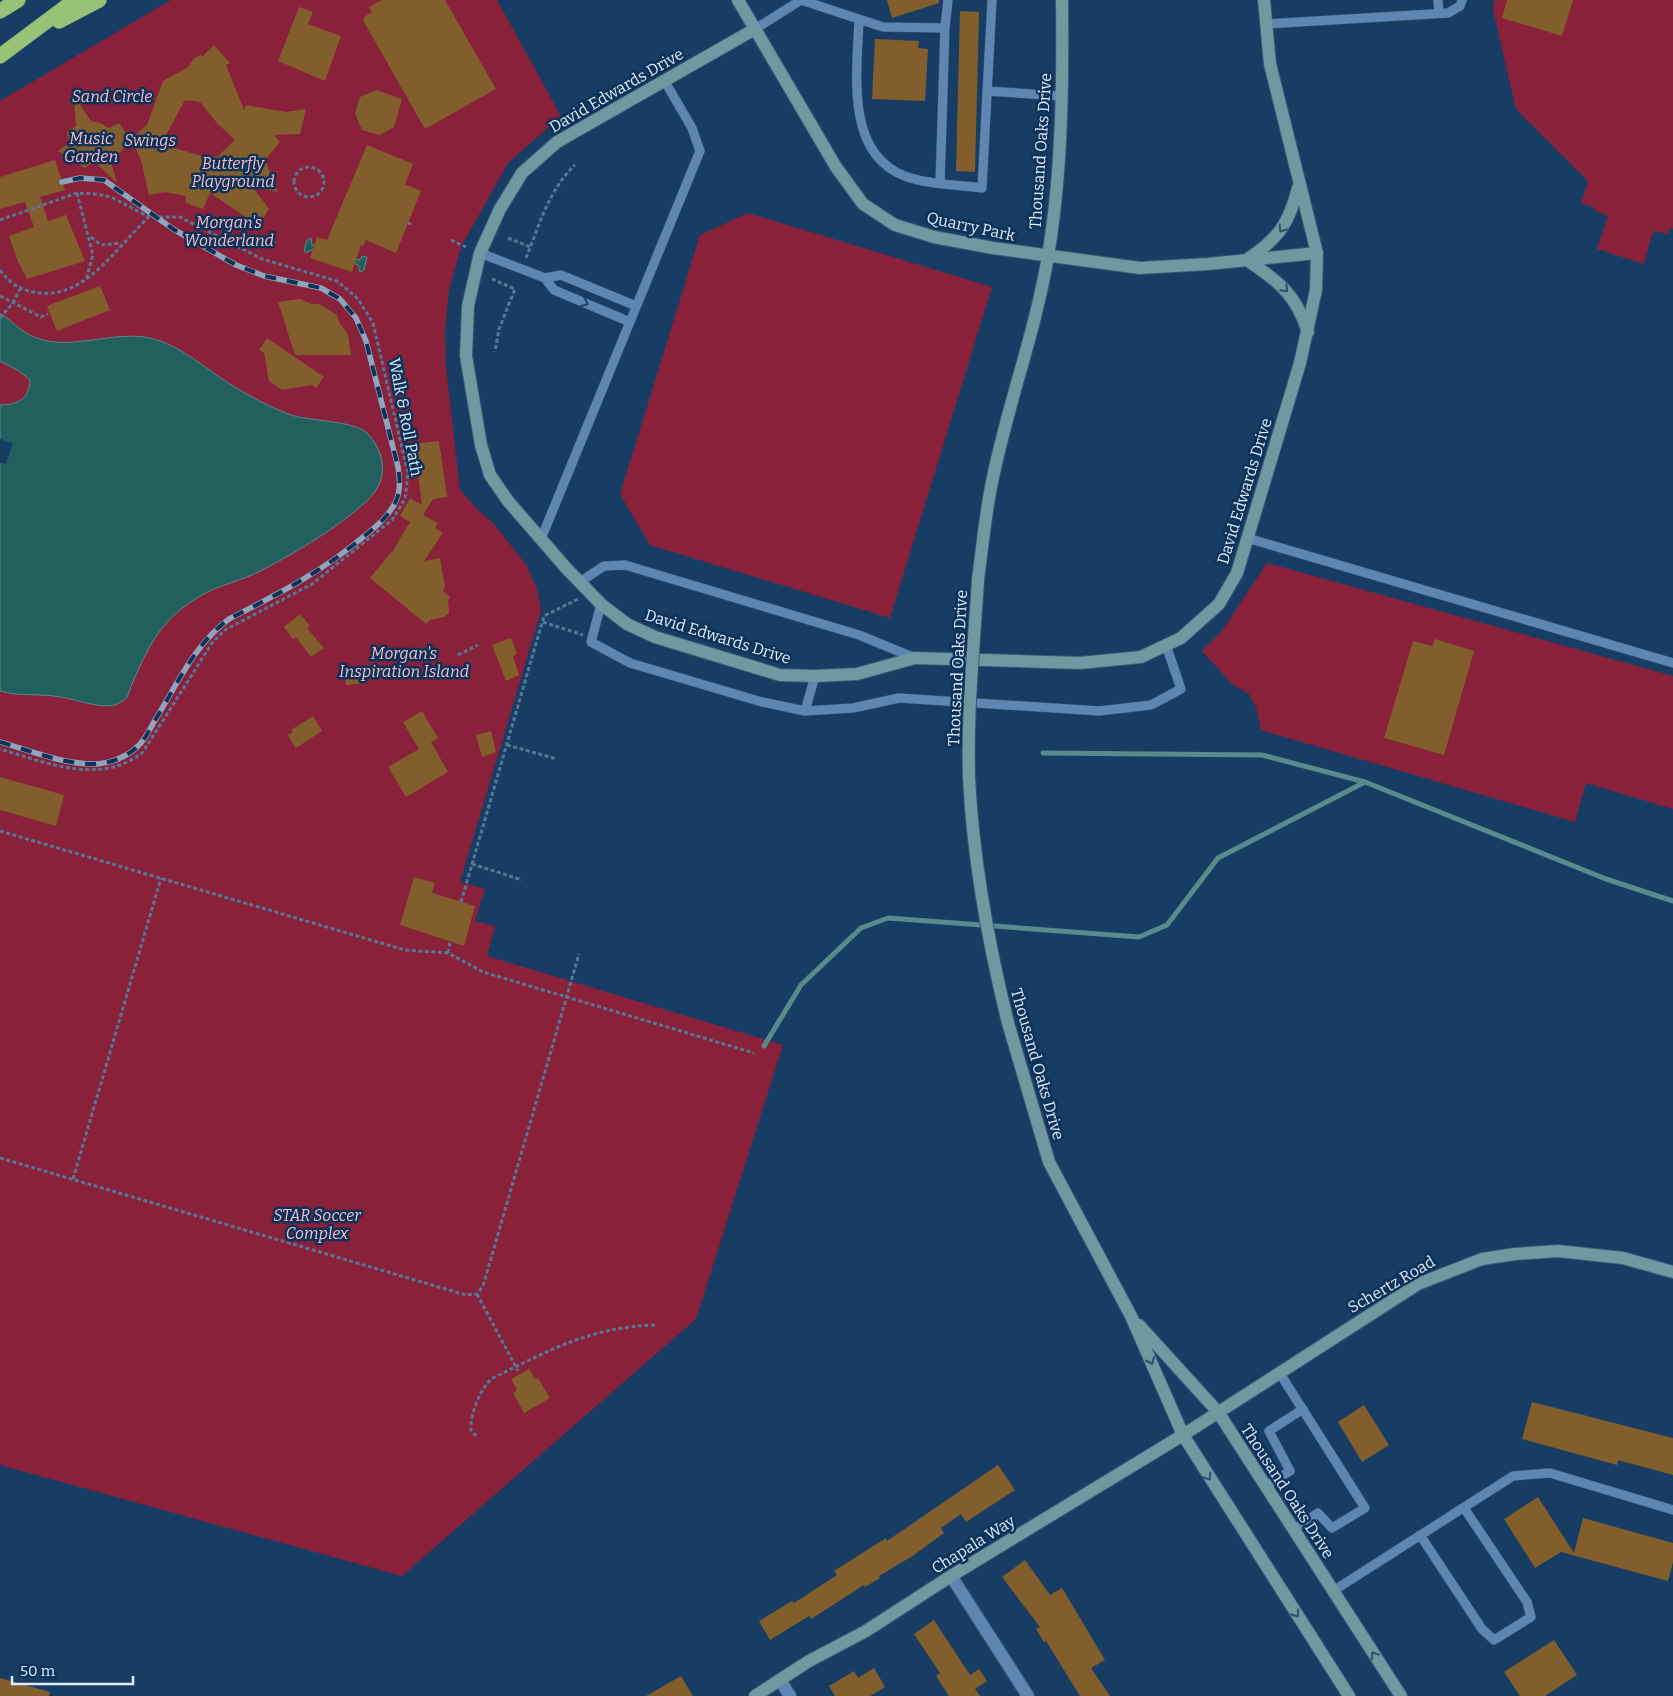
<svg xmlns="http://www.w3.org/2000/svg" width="1673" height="1696" font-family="Bitter,serif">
	<rect width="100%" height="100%" fill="#183d64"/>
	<path fill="#882139" d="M 171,0 L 497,0 L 561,116 L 508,163 L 461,247 L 449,290 L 445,331 L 446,367 L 460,490 L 480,512 L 494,524 L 527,566 L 537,589 L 541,611 L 460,882 L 485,889 L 475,921 L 495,926 L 487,956 L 783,1045 L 696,1319 L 402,1576 L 0,1465 L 0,101 Z
		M 1494,0 L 1673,0 L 1673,229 L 1669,228 L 1669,234 L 1653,231 L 1644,264 L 1597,249 L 1608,216 L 1594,210 L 1594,207 L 1581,204 L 1588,181 L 1516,109 L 1493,10 Z
		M 748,213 L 992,287 L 890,618 L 650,545 L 620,494 L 700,235 Z
		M 1267,563 L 1673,676 L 1673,809 L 1586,783 L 1575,822 L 1261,730 L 1256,707 L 1249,694 L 1232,684 L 1202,651 L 1222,631 Z"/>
	<path fill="#22605e" stroke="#5b8a8d" d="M 311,238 L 312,245 L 360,260 L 362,256 L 367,257 L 364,270 L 360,272 L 358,265 L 311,250 L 306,253 L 304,250 L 307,240 Z
		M 0,313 C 12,321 21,332 34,337 C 70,352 112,330 150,338 C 180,345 205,368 230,384 C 249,396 268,406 288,414 C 310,422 355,420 368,434 C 382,449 388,472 376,490 C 359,516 284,560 254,574 C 234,583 212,587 194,600 C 183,607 171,617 163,627 C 150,643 140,665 132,684 C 130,688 129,694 127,697 C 125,700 118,704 115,705 C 99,709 76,699 60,697 C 40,693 20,697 0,691 L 0,405 C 18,405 30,398 30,380 L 19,371 L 0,361 Z"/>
	<path fill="#183d64" d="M 0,439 L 13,443 L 6,464 L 0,463 Z"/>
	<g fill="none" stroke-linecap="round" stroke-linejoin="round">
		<path stroke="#5b8a8d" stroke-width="5" d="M 1043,753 L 1262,755 L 1365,782 L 1606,879 L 1673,901
			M 764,1046 L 801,985 L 861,928 L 888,918 L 1139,937 L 1167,925 L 1218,858 L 1365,782"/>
	</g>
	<path fill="#825e2d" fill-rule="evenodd" d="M 382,0 L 445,0 L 496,89 L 425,129 L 364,22 L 364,17 L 372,12 L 369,7 Z
		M 887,0 L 939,0 L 939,3 L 892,18 Z
		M 1507,0 L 1573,0 L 1562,36 L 1502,18 Z
		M 299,7 L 313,12 L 308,24 L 341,36 L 325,81 L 278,61 Z
		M 960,11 L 979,12 L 975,172 L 956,171 Z
		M 875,39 L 919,41 L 918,48 L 928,49 L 925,101 L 872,99 Z
		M 214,45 L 230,63 L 226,65 L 244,110 L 246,105 L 286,112 L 306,109 L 300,134 L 274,135 L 280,142 L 265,160 L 278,192 L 252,186 L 269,209 L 257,229 L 246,217 L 210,193 L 203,209 L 186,203 L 186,196 L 165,192 L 149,195 L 141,160 L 131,139 L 147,125 L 163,81 L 188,67 L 194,58 L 201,55 L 202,57 ZM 185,100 L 200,102 L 217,123 L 235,140 L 217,157 L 198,155 L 165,145 L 169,135 L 166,135 Z
		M 376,90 L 402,99 L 394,127 L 380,135 L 362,130 L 355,113 L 360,97 Z
		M 74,96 L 91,121 L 100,123 L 109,128 L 119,123 L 131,140 L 119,154 L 110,159 L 117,183 L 94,161 L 85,168 L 58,151 L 69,143 L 67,132 L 76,126 Z
		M 367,145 L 413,164 L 405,184 L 421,191 L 396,253 L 366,240 L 363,246 L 361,245 L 352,272 L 310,258 L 317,237 L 327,240 Z
		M 55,160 L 65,190 L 40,197 L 48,221 L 66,215 L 85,261 L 27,279 L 17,259 L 9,236 L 34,227 L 25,202 L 0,209 L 0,177 Z
		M 100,286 L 110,310 L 57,331 L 47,306 Z
		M 300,299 L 311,304 L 319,304 L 337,315 L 340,324 L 348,334 L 351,355 L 295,355 L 278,302 Z
		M 267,338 L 324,377 L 316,388 L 312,385 L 282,390 L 269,381 L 264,353 L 259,350 Z
		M 439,441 L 447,497 L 433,499 L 423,515 L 438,523 L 435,528 L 443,533 L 424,561 L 440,558 L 445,587 L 443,591 L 450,597 L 448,600 L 449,613 L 444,617 L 430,620 L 426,624 L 370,578 L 394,549 L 410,522 L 400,516 L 410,498 L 422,505 L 414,444 Z
		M 300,614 L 310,626 L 307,628 L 324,648 L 311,657 L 296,637 L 293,639 L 284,627 Z
		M 511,638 L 517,654 L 513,656 L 519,675 L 506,681 L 492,645 Z
		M 1435,639 L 1474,651 L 1444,755 L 1384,738 L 1413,641 L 1432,646 Z
		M 365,667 L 367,683 L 346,685 L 344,670 Z
		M 422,711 L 438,738 L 431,742 L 448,772 L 406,797 L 388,767 L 419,749 L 403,722 Z
		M 313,716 L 322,731 L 296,748 L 287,735 L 293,732 L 291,730 Z
		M 491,731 L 496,752 L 482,757 L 476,735 Z
		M 0,777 L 64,795 L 56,826 L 0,810 Z
		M 414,877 L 435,883 L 432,893 L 475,906 L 464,946 L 400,925 Z
		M 529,1369 L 535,1379 L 538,1378 L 550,1398 L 524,1413 L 513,1393 L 517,1390 L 511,1379 Z
		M 1532,1402 L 1673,1438 L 1673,1475 L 1618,1460 L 1617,1465 L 1522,1439 Z
		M 1364,1405 L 1389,1445 L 1362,1462 L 1338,1422 Z
		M 998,1465 L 1015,1490 L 966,1522 L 961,1514 L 941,1528 L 944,1533 L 914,1555 L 879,1576 L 880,1578 L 865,1587 L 864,1585 L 811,1619 L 809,1616 L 770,1640 L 759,1621 L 792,1601 L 794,1603 L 837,1575 L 834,1571 L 886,1538 L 887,1541 Z
		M 1538,1497 L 1574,1553 L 1583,1518 L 1673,1543 L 1673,1562 L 1668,1581 L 1561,1552 L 1535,1568 L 1504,1519 Z
		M 1025,1560 L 1050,1595 L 1062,1588 L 1105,1660 L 1091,1668 L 1110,1696 L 1080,1696 L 1046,1641 L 1044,1642 L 1036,1629 L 1040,1627 L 1002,1577 Z
		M 934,1620 L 970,1675 L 979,1669 L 987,1681 L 975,1689 L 980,1696 L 949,1696 L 936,1676 L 940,1673 L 914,1634 Z
		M 1554,1640 L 1577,1675 L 1545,1696 L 1520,1696 L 1504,1672 Z
		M 874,1668 L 885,1687 L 870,1696 L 835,1696 L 829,1686 L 854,1671 L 858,1678 Z
		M 681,1676 L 693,1696 L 646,1696 Z
		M 0,1678 L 50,1692 L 49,1696 L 0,1696 Z"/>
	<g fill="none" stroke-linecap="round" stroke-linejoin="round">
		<g stroke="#3a5777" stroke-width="10">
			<path id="lane" d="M 801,0 L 883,27 L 945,28 L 948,0
				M 1438,0 L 1439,13
				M 859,19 C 857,76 843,164 918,180 C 939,185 961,185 982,188 L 992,0
				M 1266,24 L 1448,13 L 1460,6 L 1462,0
				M 755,29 L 801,0
				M 987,91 L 1061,96
				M 940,183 L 945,28
				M 480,253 L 545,278 L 561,275 L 636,306
				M 545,278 L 554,290 L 630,322
				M 1247,538 L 1673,663
				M 541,539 L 700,151 L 692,128 L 664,80
				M 580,582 L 604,566 L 625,565 L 859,635 L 915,658
				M 601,604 L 591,642 L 630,663 L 762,702 L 805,711 L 853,708 L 899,698 L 1099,711 L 1151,705 L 1181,689 L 1166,645
				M 805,711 L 815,676
				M 1279,1372 L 1365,1508 L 1332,1528 L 1318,1513 L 1294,1529
				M 1266,1486 L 1290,1471 L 1269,1431 L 1303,1409
				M 1420,1535 L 1482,1629 L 1494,1640 L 1531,1617 L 1527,1602 L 1464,1508
				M 1333,1591 L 1513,1476 L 1550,1473 L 1673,1510"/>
		</g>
		<g stroke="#3a5777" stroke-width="14">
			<path id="street" d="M 951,1576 L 1028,1696
				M 780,1680 L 790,1696"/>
		</g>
		<g stroke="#3a5777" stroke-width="14">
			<path id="secondary" d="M 738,0 L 836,167 L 863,204 L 895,225 L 934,237 L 993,248 L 1140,268 L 1208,264 L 1317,253
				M 755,29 L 557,142 L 522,173 L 500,209 L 480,253 L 468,306 L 466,356 L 481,445 L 490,475 L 508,501 L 567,569 L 601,604 L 627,624 L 655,637 L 780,675 L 815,676 L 857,674 L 915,658 L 1080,663 L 1141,657 L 1181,638 L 1219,604 L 1237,573 L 1300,363 L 1316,290 L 1317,253 L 1270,64 L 1264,0
				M 1249,258 C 1279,238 1289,223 1298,188
				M 1247,260 C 1278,281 1296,294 1308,332
				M 978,580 C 982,549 985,518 991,487 C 1006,409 1035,334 1048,256 C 1062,172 1063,85 1062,0
				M 1008,1023 L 1049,1162 L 1131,1316 L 1183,1435 L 1349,1696
				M 1139,1325 L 1218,1412 L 1401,1696
				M 755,1696 L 809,1661 L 866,1631 L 951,1576 L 1183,1435 L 1418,1284 L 1482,1259 L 1515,1254 L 1558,1251 L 1623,1258 L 1673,1272"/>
		</g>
		<g stroke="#3a5777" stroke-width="16">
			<path id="highway" d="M 0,11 L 18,0
				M 59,21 L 99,0
				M 0,56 L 75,0"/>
		</g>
		<path stroke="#597695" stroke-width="3" stroke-dasharray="4 2.5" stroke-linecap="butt" d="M294 182a15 15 0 1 1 30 0a15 15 0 1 1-30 0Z
			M 77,193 L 93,255 L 86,280
			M 0,220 L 77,193 L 96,194 L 111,197 L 149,217 L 180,217 L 262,259 L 337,281 L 358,299 L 373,323 L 408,474 L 405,499 L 392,520 L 312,584 L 225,630 L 212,643 L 143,752 C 101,786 47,763 0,749
			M 408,223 L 411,224
			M 91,237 L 101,245 L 121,243
			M 508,238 L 530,247
			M 451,240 L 466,247
			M 526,258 C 539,226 549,189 575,165
			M 0,270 C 11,285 23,292 42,293 C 87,297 119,244 149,217
			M 492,279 L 515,289 L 499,329 L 495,352
			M 0,296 L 41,317 L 48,314
			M 0,318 L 13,303 L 20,289
			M 543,622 L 583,635
			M 458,655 L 478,645
			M 507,745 L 557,759
			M 0,831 L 405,950 L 448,953 L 483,972 L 754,1053
			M 472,864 L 522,880
			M 461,902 L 544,616 L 578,599
			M 448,953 L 450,942
			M 0,1158 L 466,1295 L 477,1294 L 483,1286 L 579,954
			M 73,1179 L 161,878
			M 477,1294 L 518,1371
			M 476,1436 L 471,1430 C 470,1414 480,1390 491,1379 C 548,1351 590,1327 655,1325"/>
		<use href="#lane" stroke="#5f86b2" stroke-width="9"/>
		<use href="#street" stroke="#5f86b2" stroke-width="12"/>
		<use href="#secondary" stroke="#7098a0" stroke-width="12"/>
		<use href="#highway" stroke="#98c376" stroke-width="15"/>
		<g stroke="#8fa5be" stroke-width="5.5">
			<path id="rail" d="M 0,742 C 31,751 65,765 97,764 C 112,763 128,756 138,746 C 146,739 151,726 157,717 C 178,682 196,643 229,619 C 276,595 322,572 363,537 C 376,527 389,516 396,501 C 401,490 400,478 398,467 L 366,341 L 356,318 L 340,299 L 321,288 L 264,276 L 236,265 L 173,229 L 104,180 L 80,178 L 62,182"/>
		</g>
		<use href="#rail" stroke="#0c3259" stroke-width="4" stroke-dasharray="11" stroke-linecap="butt"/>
		<g stroke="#3a5777" stroke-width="14" stroke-linecap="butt">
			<path id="secondary-bridge" d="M 978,580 C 974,645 967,711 969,777 C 973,860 988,942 1008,1023"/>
		</g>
		<use href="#secondary-bridge" stroke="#7098a0" stroke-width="12"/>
	</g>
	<defs><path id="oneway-chevron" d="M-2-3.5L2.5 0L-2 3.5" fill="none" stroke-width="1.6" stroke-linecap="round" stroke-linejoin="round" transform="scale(1.25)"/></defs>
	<g stroke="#2a516e">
		<use href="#oneway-chevron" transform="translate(1282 229) rotate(123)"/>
		<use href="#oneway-chevron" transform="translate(1285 289) rotate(46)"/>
		<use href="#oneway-chevron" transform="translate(1151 1361) rotate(66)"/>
		<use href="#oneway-chevron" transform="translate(1208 1477) rotate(57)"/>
		<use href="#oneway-chevron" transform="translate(1296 1614) rotate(57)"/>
		<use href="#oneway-chevron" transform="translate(1374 1655) rotate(-123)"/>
	</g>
	<use stroke="#1d436b" href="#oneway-chevron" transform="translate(585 303) rotate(23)"/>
	<g text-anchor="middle" stroke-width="5" stroke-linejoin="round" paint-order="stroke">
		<g font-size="16" fill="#e0ecfb" stroke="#0c3259">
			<text transform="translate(616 90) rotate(-30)" y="6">David Edwards Drive</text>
			<text transform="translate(1040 151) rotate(-86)" y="6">Thousand Oaks Drive</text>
			<text transform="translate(971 226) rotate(12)" y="6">Quarry Park</text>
			<text transform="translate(406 417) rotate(79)" y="6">Walk &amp; Roll Path</text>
			<text transform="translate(1244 491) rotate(-73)" y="6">David Edwards Drive</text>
			<text transform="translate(718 636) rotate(17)" y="6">David Edwards Drive</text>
			<text transform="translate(957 668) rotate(-87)" y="6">Thousand Oaks Drive</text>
			<text transform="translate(1038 1064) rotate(74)" y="6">Thousand Oaks Drive</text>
			<text transform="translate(1391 1284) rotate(-30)" y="6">Schertz Road</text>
			<text transform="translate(1288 1491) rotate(57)" y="6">Thousand Oaks Drive</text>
			<text transform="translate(973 1544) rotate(-32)" y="6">Chapala Way</text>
		</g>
		<g font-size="16" font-style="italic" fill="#febdc4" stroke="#0c3259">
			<text x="112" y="102">Sand Circle</text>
			<text x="91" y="144">Music<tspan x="91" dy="18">Garden</tspan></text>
			<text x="150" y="146">Swings</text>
			<text x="233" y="169">Butterfly<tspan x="233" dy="18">Playground</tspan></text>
			<text x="229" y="228">Morgan's<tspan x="229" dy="18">Wonderland</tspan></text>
			<text x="404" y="659">Morgan's<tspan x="404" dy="18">Inspiration Island</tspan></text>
			<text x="317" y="1221">STAR Soccer<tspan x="317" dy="18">Complex</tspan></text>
		</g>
	</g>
	<path d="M12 1676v8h121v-8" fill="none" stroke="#e0ecfb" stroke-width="2.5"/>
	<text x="20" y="1676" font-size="15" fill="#e0ecfb" stroke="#0c3259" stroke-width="4" paint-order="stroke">50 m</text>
</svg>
